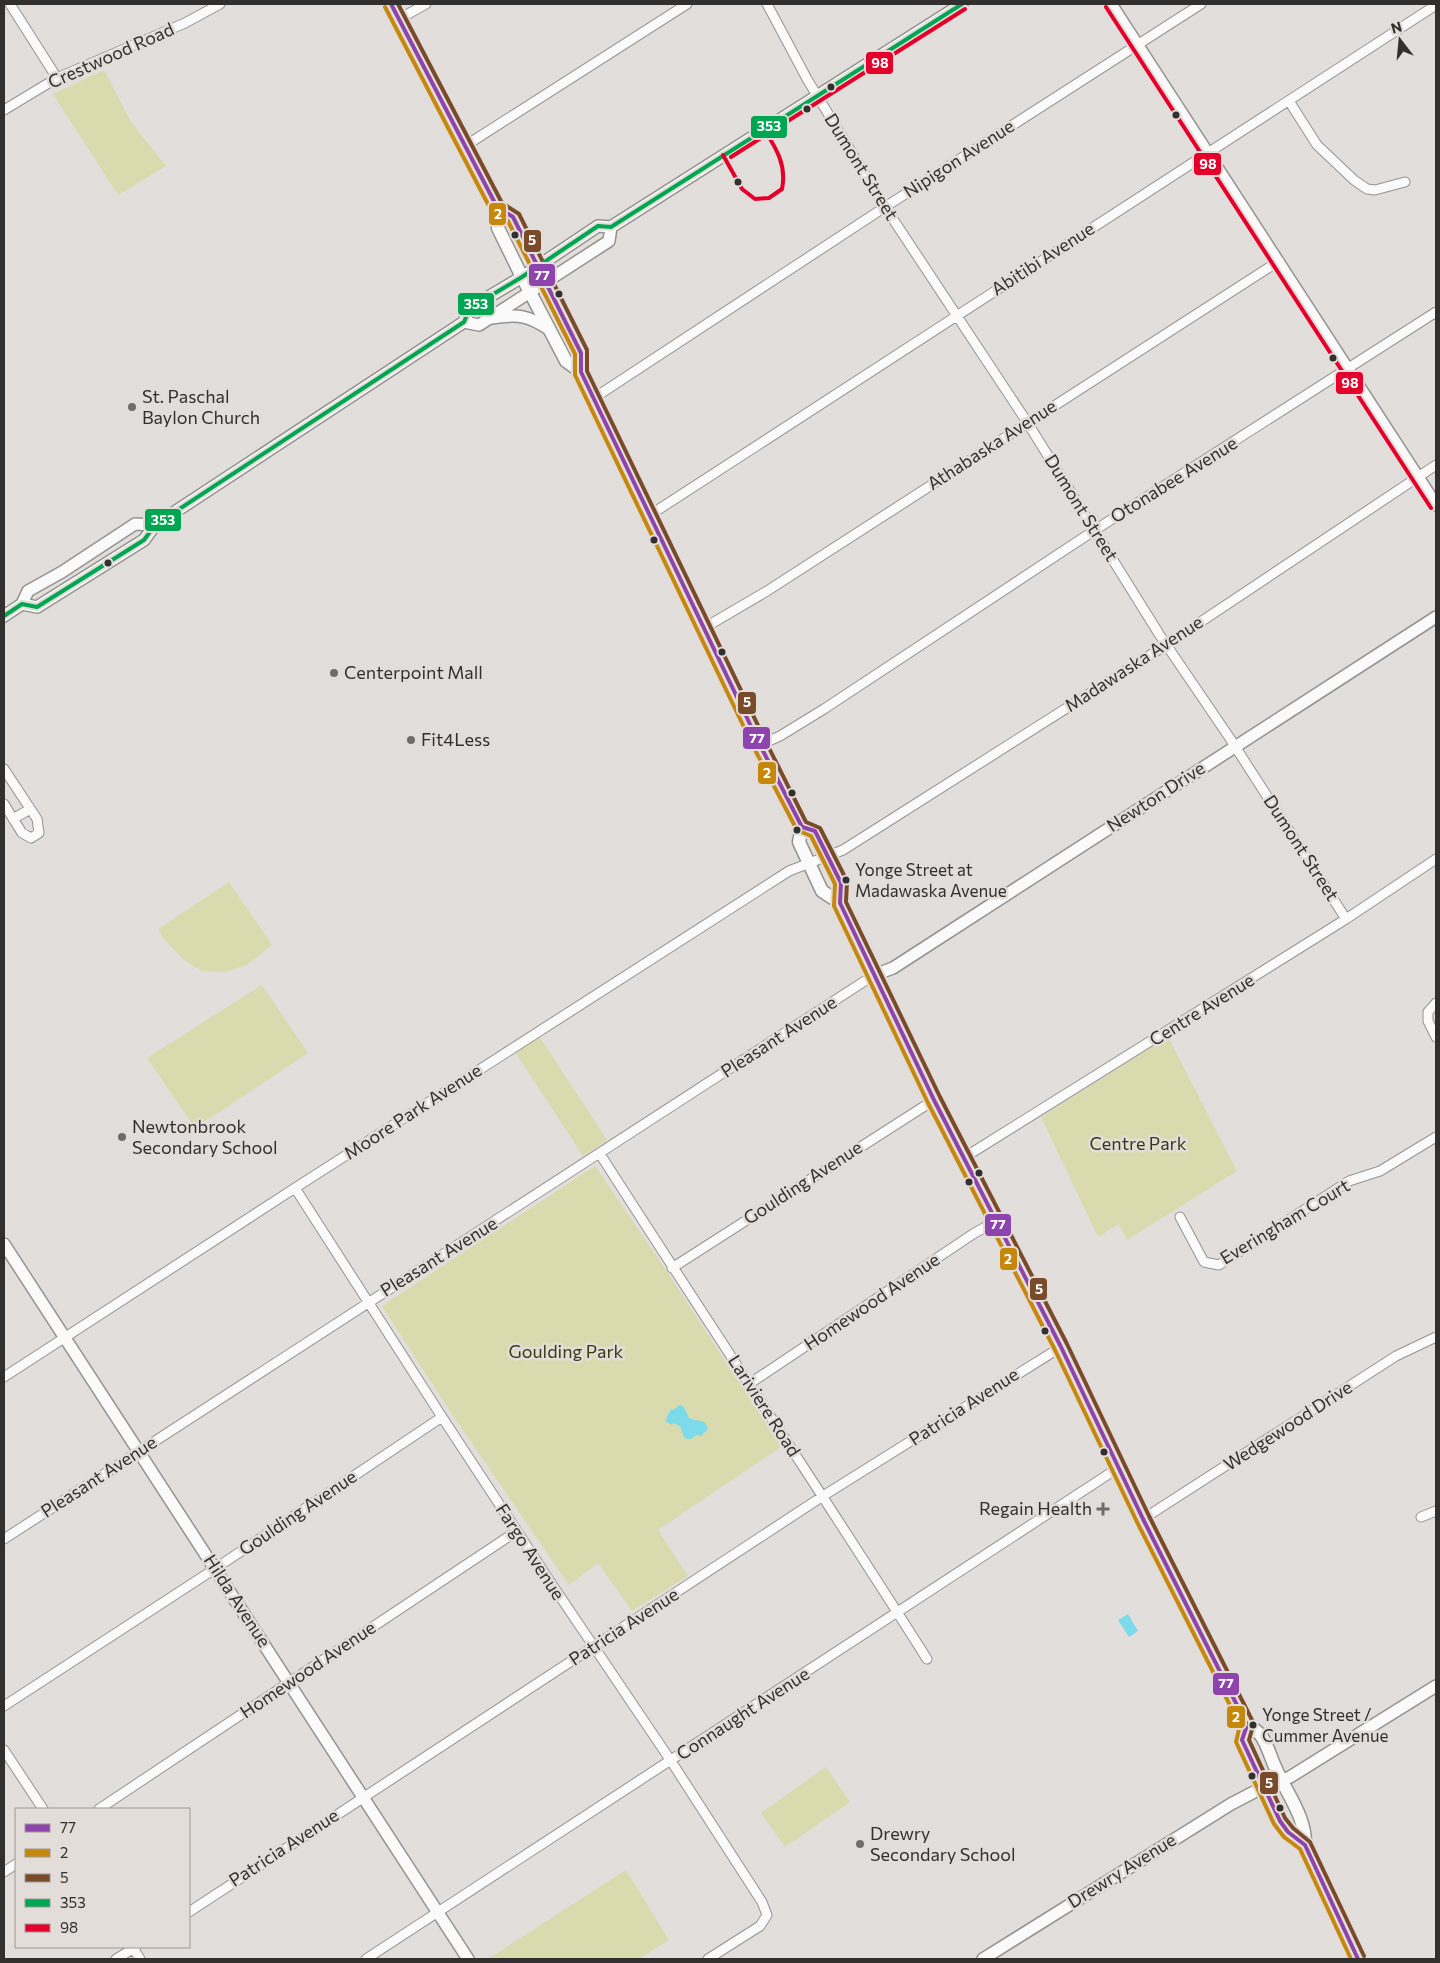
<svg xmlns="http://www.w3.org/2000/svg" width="1440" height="1963" font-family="Commissioner,sans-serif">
	<rect width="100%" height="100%" fill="#e1dedb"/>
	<path fill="#d9dbae" d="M 104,70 L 131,122 L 166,166 L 118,195 L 53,94 Z
		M 229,882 L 272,945 L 247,965 L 224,972 L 202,971 L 184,960 L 163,938 L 158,929 Z
		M 262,985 L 308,1053 L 195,1128 L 147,1058 Z
		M 539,1036 L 607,1140 L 583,1156 L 515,1052 Z
		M 1168,1037 L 1237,1171 L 1127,1240 L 1119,1224 L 1098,1237 L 1041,1117 Z
		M 595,1166 L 666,1270 L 781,1447 L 658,1530 L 688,1576 L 632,1611 L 598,1563 L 569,1585 L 448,1408 L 382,1306 Z
		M 826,1767 L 850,1802 L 785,1847 L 761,1813 Z
		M 626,1870 L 669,1940 L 639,1959 L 488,1959 Z"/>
	<path fill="#7cdbea" d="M 680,1405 L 684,1407 L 689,1418 C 698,1423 705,1417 708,1429 L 701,1436 L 696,1435 L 691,1439 L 687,1439 L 684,1437 L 680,1426 L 673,1423 L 672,1425 L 665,1421 L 671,1409 L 673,1410 Z
		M 1128,1614 L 1138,1631 L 1129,1637 L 1118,1620 Z"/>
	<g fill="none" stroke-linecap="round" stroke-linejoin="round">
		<g stroke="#959391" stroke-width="11">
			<path id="street" d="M 10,4 L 57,78
				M 767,4 L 807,79 L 885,207 L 1027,422 L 1159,634 L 1229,737 L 1346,919
				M 399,19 L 426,4
				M 1289,101 L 1317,145 L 1354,180 L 1367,189 L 1375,190 L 1405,182
				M 4,110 L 57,78 L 185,23 L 220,4
				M 465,146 L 687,4
				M 594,398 L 885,207 L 1201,4
				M 650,515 L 1436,5
				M 704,628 L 767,591 L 1279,261
				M 760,745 L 780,736 L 824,709 L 1095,530 L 1436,312
				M 4,769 L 37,819 L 39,833 L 31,838 L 22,833 L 4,804
				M 13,819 L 30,809
				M 1436,1003 L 1428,1012 L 1428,1021 L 1436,1037
				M 600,1154 C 708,1323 820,1490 927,1659
				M 965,1157 L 1346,919 L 1436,859
				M 295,1188 L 442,1417 L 553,1586 L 671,1761 L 762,1902 L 767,1915 L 760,1926 L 708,1959
				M 1180,1217 L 1204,1262 L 1219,1265 L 1349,1181 L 1380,1171 L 1436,1137
				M 672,1268 L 934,1100
				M 4,1377 L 295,1188 L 789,871 L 843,850 L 1166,645 L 1436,465
				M 749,1384 L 973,1234 L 996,1221
				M 1421,1517 L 1436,1511
				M 1143,1519 L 1396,1356 L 1436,1337
				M 4,1539 L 874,975
				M 4,1706 L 216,1568 L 442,1417
				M 4,1750 L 43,1809
				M 99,1809 L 517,1531
				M 4,1872 L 16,1864
				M 189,1912 L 823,1496 L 1061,1347
				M 133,1948 L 140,1959
				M 116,1959 L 136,1947
				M 366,1959 L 1118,1468"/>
		</g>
		<g stroke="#959391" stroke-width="14">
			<path id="secondary" d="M 1111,4 L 1436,505
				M 492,318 C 518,314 528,315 550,330
				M 464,322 L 479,325 L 609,241 L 611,227
				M 22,604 L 37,607 L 144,540 L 155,525 L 464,322 L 470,308 L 522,277 L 598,226 L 611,227 L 962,4
				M 4,616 L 22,604 L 28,591 L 62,572 L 135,524 L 155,525
				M 874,975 L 893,968 L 910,957 L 1436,617
				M 4,1244 L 468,1959
				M 983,1959 L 1231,1804 L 1254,1792 L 1290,1777 L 1436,1686"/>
		</g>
		<g stroke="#959391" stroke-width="15">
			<path id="primary" d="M 391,4 L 497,207 L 498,228 L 522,277 L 566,361 L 581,372 L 594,398 L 760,745 L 802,827 L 799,842 L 822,891 L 840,903 L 934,1100 L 1061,1347 L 1143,1519 L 1247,1725 C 1253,1728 1258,1731 1262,1737 C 1268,1746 1271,1759 1276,1769 C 1287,1794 1306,1817 1305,1845 L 1358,1959
				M 497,207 L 513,217 L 581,353 L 581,372
				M 802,827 L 815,831 L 841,883 L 840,903
				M 1247,1725 L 1242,1740 L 1280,1821 L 1288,1832 L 1305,1845"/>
		</g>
		<use href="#street" stroke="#fafafa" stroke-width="9"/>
		<use href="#secondary" stroke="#fafafa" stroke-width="11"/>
		<use href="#primary" stroke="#fafafa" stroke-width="12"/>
		<g stroke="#e3ddd9" stroke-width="8">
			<path id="bus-1" d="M 391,4 L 497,207 L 513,217 L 581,353 L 581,372 L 760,745 L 802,827 L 815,831 L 841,883 L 840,903 L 934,1100 L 1061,1347 L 1143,1519 L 1247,1725 L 1242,1740 L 1280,1821 L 1288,1832 L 1305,1845 L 1358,1959"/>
		</g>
		<g stroke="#e3ddd9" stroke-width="8">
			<path id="bus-2" d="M 385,7 L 491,210 L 508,221 L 575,354 L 575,375 L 754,748 L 797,830 L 811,836 L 835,884 L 834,906 L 928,1103 L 1055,1350 L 1137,1522 L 1240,1725 L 1236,1742 L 1274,1824 L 1284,1837 L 1300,1849 L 1351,1959"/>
		</g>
		<g stroke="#e3ddd9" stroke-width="8">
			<path id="bus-3" d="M 398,4 L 502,203 L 519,214 L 587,350 L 587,371 L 766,742 L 806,822 L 820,828 L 847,881 L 846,902 L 940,1097 L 1067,1344 L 1149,1516 L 1253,1722 L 1253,1726 L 1249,1740 L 1285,1818 L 1293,1828 L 1310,1842 L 1364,1956"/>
		</g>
		<g stroke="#e3ddd9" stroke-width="8">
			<path id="bus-4" d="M 4,616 L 22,604 L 37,607 L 144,540 L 155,525 L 464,322 L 470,308 L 522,277 L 598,226 L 611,227 L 962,4"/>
		</g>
		<g stroke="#e3ddd9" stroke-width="8">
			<path id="bus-5" d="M 1106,7 L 1431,508
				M 723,155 L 742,189 L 755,199 L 769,198 L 782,189 C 787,165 776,148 764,129
				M 731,157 L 965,9"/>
		</g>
		<use href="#bus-1" stroke="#8e44ad" stroke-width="4"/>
		<use href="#bus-2" stroke="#c6880c" stroke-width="4"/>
		<use href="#bus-3" stroke="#7a4b2a" stroke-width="4"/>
		<use href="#bus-4" stroke="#00a651" stroke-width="4"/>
		<use href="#bus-5" stroke="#e4002b" stroke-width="4"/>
	</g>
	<g fill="#32302f" stroke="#e3ddd9" stroke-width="2">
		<circle cx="831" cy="87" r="4.5"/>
		<circle cx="807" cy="109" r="4.5"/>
		<circle cx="1176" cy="115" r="4.5"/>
		<circle cx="738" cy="182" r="4.5"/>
		<circle cx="515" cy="235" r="4.5"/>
		<circle cx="559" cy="294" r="4.5"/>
		<circle cx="1333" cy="358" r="4.5"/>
		<circle cx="654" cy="540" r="4.5"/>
		<circle cx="108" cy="563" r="4.5"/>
		<circle cx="722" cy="652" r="4.5"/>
		<circle cx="792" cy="793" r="4.5"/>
		<circle cx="797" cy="830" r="4.5"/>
		<circle cx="846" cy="880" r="4.5"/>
		<circle cx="979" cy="1173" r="4.5"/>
		<circle cx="969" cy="1182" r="4.5"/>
		<circle cx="1045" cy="1331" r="4.5"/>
		<circle cx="1104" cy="1452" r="4.5"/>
		<circle cx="1253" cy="1725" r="4.5"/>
		<circle cx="1252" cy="1776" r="4.5"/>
		<circle cx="1280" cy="1808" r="4.5"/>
	</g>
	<g fill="#6f6d6b" stroke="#e3ddd9" stroke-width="2">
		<circle cx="132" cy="407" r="5"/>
		<circle cx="334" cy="673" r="5"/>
		<circle cx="411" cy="740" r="5"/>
		<circle cx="122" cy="1137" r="5"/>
		<path d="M1100.5 1501.5h5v5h5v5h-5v5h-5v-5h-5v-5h5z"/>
		<circle cx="860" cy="1844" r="5"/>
	</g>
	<g text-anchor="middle" stroke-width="5" stroke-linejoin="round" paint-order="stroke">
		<g font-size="17" fill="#32302f" stroke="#e3ddd9" text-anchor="start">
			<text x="855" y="876">Yonge Street at<tspan x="855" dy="21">Madawaska Avenue</tspan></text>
			<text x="1262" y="1721">Yonge Street /<tspan x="1262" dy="21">Cummer Avenue</tspan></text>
		</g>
		<g font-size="18" fill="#32302f" stroke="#e3ddd9">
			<text transform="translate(111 56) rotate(-24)" y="6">Crestwood Road</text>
			<text transform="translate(959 159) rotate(-33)" y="6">Nipigon Avenue</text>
			<text transform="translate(861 167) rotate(58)" y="6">Dumont Street</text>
			<text transform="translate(1043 259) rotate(-33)" y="6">Abitibi Avenue</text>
			<text transform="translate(992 445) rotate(-33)" y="6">Athabaska Avenue</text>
			<text transform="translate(1174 480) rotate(-32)" y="6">Otonabee Avenue</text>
			<text transform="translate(1081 508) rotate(58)" y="6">Dumont Street</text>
			<text transform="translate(1134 664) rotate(-33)" y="6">Madawaska Avenue</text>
			<text transform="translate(1156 797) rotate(-33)" y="6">Newton Drive</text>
			<text transform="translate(1301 848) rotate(57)" y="6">Dumont Street</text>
			<text transform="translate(1202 1010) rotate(-32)" y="6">Centre Avenue</text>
			<text transform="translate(779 1037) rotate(-33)" y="6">Pleasant Avenue</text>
			<text transform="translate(413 1112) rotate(-33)" y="6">Moore Park Avenue</text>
			<text transform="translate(803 1183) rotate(-33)" y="6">Goulding Avenue</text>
			<text transform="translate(1285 1222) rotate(-31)" y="6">Everingham Court</text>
			<text transform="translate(439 1257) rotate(-32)" y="6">Pleasant Avenue</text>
			<text transform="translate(872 1302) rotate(-34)" y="6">Homewood Avenue</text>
			<text transform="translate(764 1406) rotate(57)" y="6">Lariviere Road</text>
			<text transform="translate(964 1407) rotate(-33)" y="6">Patricia Avenue</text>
			<text transform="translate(1288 1426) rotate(-33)" y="6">Wedgewood Drive</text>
			<text transform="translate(99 1477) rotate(-33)" y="6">Pleasant Avenue</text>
			<text transform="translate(298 1513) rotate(-34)" y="6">Goulding Avenue</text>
			<text transform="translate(530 1552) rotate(57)" y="6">Fargo Avenue</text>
			<text transform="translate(237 1601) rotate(57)" y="6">Hilda Avenue</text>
			<text transform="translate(624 1627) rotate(-33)" y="6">Patricia Avenue</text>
			<text transform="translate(308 1670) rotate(-34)" y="6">Homewood Avenue</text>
			<text transform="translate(743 1714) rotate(-33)" y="6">Connaught Avenue</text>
			<text transform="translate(284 1848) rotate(-33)" y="6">Patricia Avenue</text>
			<text transform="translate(1122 1871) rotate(-32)" y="6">Drewry Avenue</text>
		</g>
		<g font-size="18" fill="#32302f" stroke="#e3ddd9" text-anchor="start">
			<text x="142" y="403">St. Paschal<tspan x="142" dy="21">Baylon Church</tspan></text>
			<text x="344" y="679">Centerpoint Mall</text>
			<text x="421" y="746">Fit4Less</text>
			<text x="132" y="1133">Newtonbrook<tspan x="132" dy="21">Secondary School</tspan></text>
			<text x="1092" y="1515" text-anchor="end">Regain Health</text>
			<text x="870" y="1840">Drewry<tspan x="870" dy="21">Secondary School</tspan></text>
		</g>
		<g font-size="18" fill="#383a11" stroke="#e3ddd9">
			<text x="1138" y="1150">Centre Park</text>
			<text x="566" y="1358">Goulding Park</text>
		</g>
	</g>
	<g stroke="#e3ddd9" stroke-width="2">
		<rect x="865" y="51" width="29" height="24" rx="5" fill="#e4002b"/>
		<rect x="750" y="115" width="38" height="24" rx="5" fill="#00a651"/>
		<rect x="1193" y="152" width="29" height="24" rx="5" fill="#e4002b"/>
		<rect x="488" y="202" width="19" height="24" rx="5" fill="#c6880c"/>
		<rect x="523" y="229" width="19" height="24" rx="5" fill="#7a4b2a"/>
		<rect x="528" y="263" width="28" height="24" rx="5" fill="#8e44ad"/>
		<rect x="457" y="292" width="38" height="24" rx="5" fill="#00a651"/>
		<rect x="1335" y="371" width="29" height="24" rx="5" fill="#e4002b"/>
		<rect x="144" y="508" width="38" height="24" rx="5" fill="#00a651"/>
		<rect x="737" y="691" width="20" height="24" rx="5" fill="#7a4b2a"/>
		<rect x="742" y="726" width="29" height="24" rx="5" fill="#8e44ad"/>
		<rect x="757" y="761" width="20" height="24" rx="5" fill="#c6880c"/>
		<rect x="984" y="1213" width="28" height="24" rx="5" fill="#8e44ad"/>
		<rect x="999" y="1247" width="19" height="24" rx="5" fill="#c6880c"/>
		<rect x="1029" y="1277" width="19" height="24" rx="5" fill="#7a4b2a"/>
		<rect x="1212" y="1672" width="28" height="24" rx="5" fill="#8e44ad"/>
		<rect x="1226" y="1705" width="20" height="24" rx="5" fill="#c6880c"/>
		<rect x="1259" y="1771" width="20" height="24" rx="5" fill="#7a4b2a"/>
	</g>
	<g font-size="14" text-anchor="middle" font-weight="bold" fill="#fff">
		<text x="880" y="68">98</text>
		<text x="769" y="131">353</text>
		<text x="1208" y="169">98</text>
		<text x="498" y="219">2</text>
		<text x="532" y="245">5</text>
		<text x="542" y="280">77</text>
		<text x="476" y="309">353</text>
		<text x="1350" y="388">98</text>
		<text x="163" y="525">353</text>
		<text x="747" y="707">5</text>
		<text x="757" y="743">77</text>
		<text x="767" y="778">2</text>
		<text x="998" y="1229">77</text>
		<text x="1008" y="1264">2</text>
		<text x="1039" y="1294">5</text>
		<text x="1226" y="1688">77</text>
		<text x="1236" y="1722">2</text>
		<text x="1269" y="1788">5</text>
	</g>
	<rect width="1440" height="1963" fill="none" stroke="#32302f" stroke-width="10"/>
	<rect x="15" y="1808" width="175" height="140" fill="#e3ddd9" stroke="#9c9895"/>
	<rect x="25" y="1824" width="25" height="8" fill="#8e44ad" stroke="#9c9895"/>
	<text x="60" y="1833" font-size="15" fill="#32302f">77</text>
	<rect x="25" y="1849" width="25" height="8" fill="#c6880c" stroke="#9c9895"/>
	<text x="60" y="1858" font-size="15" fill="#32302f">2</text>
	<rect x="25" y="1874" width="25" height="8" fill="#7a4b2a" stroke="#9c9895"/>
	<text x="60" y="1883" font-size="15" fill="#32302f">5</text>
	<rect x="25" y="1899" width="25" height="8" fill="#00a651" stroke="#9c9895"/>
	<text x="60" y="1908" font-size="15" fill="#32302f">353</text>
	<rect x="25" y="1924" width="25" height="8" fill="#e4002b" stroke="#9c9895"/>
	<text x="60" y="1933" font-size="15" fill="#32302f">98</text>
	<g transform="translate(1400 40) rotate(344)" stroke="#e3ddd9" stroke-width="4" paint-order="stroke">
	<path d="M0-4L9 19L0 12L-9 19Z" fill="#32302f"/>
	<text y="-8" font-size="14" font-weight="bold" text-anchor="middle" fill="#32302f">N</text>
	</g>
</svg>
